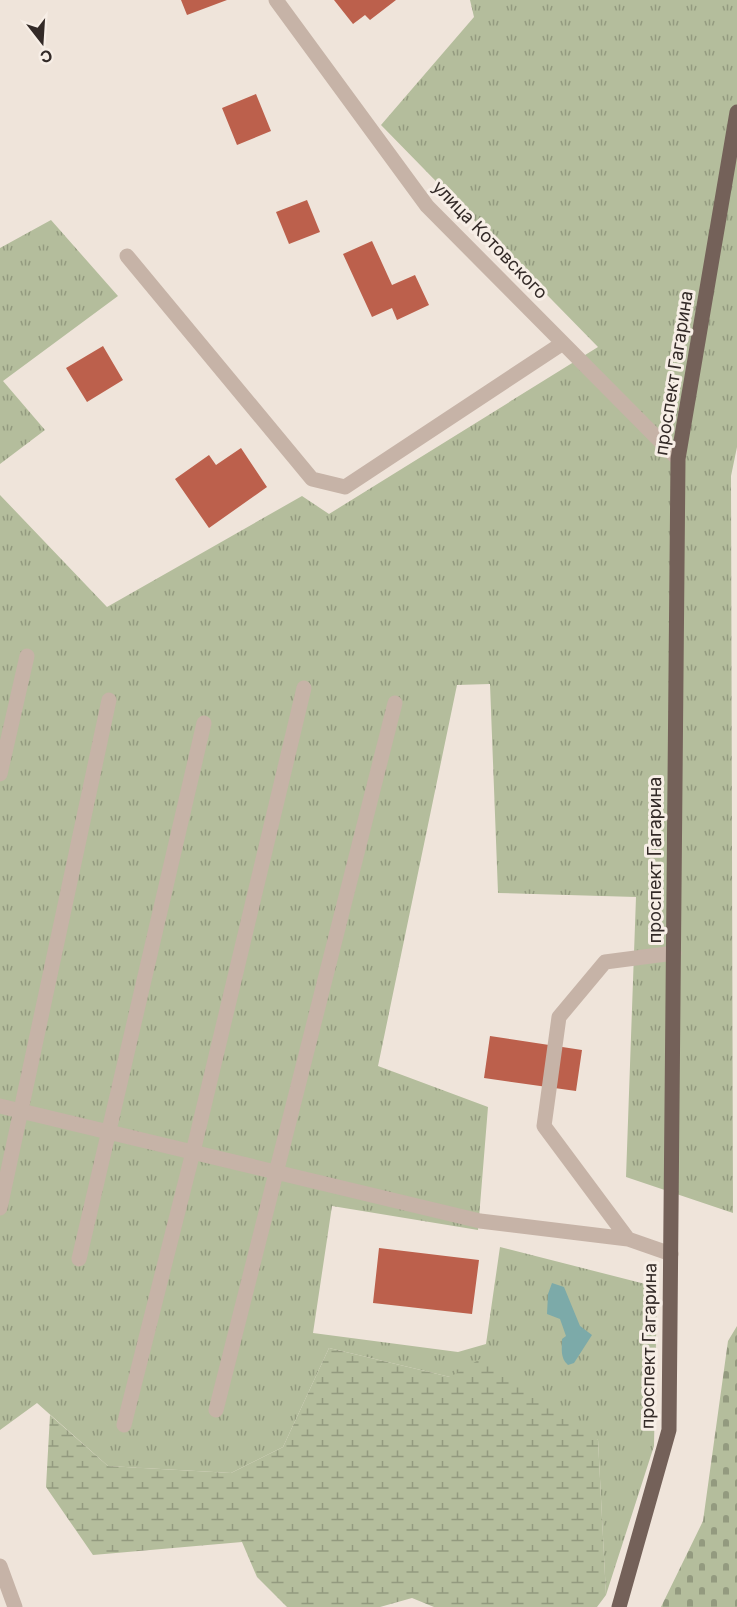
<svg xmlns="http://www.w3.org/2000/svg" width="737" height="1607" font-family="Inter,sans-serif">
	<defs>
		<pattern id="grass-tufts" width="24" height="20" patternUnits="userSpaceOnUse" patternTransform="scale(1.5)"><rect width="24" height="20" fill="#b4bd9c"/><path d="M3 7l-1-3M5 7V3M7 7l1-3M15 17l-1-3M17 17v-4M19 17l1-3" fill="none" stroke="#939a7f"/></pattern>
		<pattern id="wetland-marsh" width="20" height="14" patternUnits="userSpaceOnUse" patternTransform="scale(1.5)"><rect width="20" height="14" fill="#b4bd9c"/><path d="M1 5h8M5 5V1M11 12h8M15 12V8" fill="none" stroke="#939a7f"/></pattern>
		<pattern id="cemetery-stones" width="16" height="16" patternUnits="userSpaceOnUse" patternTransform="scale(1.5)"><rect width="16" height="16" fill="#b4bd9c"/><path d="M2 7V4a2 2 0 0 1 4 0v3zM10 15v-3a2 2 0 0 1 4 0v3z" fill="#939a7f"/></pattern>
	</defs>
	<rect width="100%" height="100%" fill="#efe4da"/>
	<path fill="url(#grass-tufts)" d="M 470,0 L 737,0 L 737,447 L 731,476 L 733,1213 L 626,1177 L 636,897 L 498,893 L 490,684 L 457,685 L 378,1066 L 488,1107 L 478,1230 L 332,1206 L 313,1333 L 458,1352 L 486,1344 L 500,1247 L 657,1287 L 654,1446 L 606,1595 L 598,1440 L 450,1377 L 329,1348 L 283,1447 L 231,1473 L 108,1466 L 37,1403 L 0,1430 L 0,495 L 107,607 L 302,496 L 329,514 L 598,347 L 381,125 L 474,17 Z
		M 51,220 L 118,296 L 3,381 L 45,430 L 0,464 L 0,248 Z"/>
	<path fill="url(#wetland-marsh)" d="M 329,1348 L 450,1377 L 485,1356 L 598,1440 L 606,1595 L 597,1607 L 434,1607 L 412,1598 L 380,1607 L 287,1607 L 257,1577 L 242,1542 L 93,1555 L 46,1487 L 50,1415 L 108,1466 L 231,1473 L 283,1447 Z"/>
	<path fill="url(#cemetery-stones)" d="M 737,1326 L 737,1607 L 661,1607 L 703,1521 L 728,1341 Z"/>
	<path fill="#7caaa9" d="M 552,1283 L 564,1287 L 580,1326 L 592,1335 L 574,1363 L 568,1365 C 560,1358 562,1349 562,1339 L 566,1336 L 560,1319 L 547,1314 L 548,1294 Z"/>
	<path fill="#bc604c" d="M 181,0 L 227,0 L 187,15 Z
		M 334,0 L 396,0 L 370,20 L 365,15 L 353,24 Z
		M 256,94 L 271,131 L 237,145 L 222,108 Z
		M 307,200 L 320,232 L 289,244 L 276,212 Z
		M 372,241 L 392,285 L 415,275 L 429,305 L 397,320 L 392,308 L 372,317 L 343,254 Z
		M 103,346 L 123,380 L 87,402 L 66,368 Z
		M 241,448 L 267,487 L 209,528 L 175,479 L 209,455 L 216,465 Z
		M 490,1036 L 582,1050 L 576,1091 L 484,1078 Z
		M 379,1248 L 479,1260 L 472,1314 L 373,1303 Z"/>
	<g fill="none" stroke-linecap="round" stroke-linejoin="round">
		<path stroke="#c6b3a7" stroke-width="15" d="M 276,0 L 427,206 L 678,459
			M 127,256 L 312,479 L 345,487 L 563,343
			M 0,774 L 27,656
			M 0,1106 L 480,1221 L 628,1239
			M 0,1208 L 109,700
			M 671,1254 L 628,1239 L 544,1126 L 559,1017 L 605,962 L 674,953
			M 79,1259 L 204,723
			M 216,1410 L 395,703
			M 124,1425 L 193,1152 L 304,688
			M 0,1566 L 15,1607"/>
		<path stroke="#746159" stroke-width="15" d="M 619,1607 L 669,1430 L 678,459 L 737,112"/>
	</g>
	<g text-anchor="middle" stroke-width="6" stroke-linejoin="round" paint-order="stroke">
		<g font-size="18" fill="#332a27" stroke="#f7eee6">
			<text transform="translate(490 240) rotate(46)" y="6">улица Котовского</text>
			<text transform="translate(674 373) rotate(-81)" y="6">проспект Гагарина</text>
			<text transform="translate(655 860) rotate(-90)" y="6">проспект Гагарина</text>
			<text transform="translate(649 1346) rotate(-89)" y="6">проспект Гагарина</text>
		</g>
	</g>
	<g transform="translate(42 42) rotate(163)" stroke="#f7eee6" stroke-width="4.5" paint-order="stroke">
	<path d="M0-4.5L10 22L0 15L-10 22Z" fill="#332a27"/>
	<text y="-9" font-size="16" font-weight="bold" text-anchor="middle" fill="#332a27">С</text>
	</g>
</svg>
